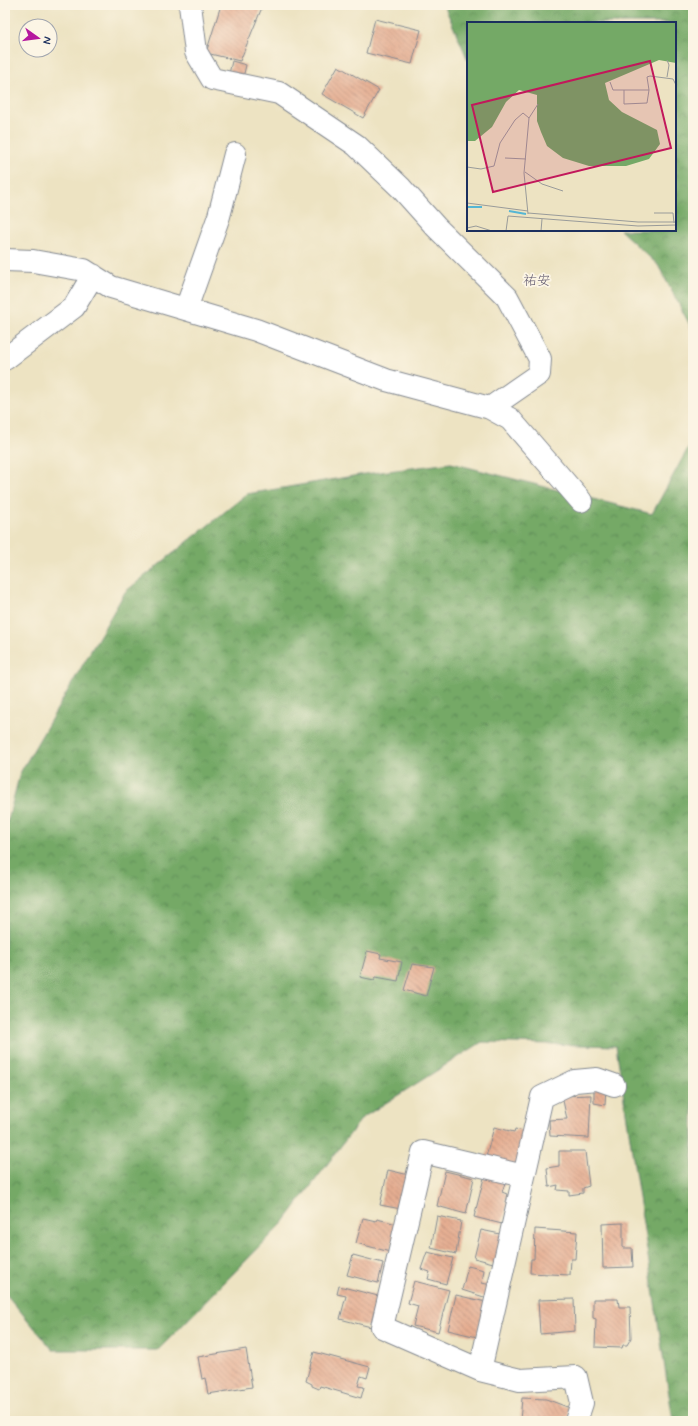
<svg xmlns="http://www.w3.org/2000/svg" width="698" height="1426" font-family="Mynerve,'Klee One',sans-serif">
	<defs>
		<pattern id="forest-crowns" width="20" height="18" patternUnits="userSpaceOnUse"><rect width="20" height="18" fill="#74a966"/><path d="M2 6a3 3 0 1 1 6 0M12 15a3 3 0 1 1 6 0" fill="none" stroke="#5e8a57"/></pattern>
		<pattern id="building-back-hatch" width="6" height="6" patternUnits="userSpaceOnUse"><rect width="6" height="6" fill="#e5ad91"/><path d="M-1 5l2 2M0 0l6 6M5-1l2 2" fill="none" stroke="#b98d7a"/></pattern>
	</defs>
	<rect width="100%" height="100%" fill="#fcf5e5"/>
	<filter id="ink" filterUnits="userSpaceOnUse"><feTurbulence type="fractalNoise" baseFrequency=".025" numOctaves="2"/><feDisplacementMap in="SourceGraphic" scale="8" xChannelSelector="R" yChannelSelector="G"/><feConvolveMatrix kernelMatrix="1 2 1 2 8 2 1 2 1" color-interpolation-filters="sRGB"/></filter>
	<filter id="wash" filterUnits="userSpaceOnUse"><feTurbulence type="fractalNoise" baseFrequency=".012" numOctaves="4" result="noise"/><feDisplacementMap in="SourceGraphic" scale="16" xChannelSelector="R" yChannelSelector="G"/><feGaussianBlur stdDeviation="0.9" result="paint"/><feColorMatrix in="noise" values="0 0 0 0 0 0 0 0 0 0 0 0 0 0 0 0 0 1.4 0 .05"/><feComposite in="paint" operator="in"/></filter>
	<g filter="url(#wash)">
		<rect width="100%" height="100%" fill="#ede3c2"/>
		<path fill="url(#forest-crowns)" stroke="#486c62" d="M 444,5 L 693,5 L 693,331 L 658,265 L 620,230 L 675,230 L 675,23 L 468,23 L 468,60 Z
			M 693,439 L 693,1421 L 673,1421 L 616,1046 L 482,1042 L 362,1118 L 283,1223 L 158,1350 L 53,1350 L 5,1293 L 5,831 L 20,773 L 125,592 L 247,494 L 365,474 L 451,463 L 652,514 Z"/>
		<g id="blocks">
			<path fill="url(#building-back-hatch)" d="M 221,5 L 263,5 L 240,61 L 206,53 Z
				M 375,19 L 421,30 L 412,64 L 366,53 Z
				M 232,61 L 246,65 L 242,82 L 228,78 Z
				M 338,66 L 379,90 L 363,118 L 322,94 Z
				M 367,951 L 381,954 L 380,958 L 402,962 L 398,981 L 376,977 L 374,980 L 360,977 Z
				M 412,964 L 434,967 L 426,996 L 404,990 Z
				M 594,1085 L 606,1086 L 605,1105 L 594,1103 Z
				M 591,1095 L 589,1138 L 550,1136 L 549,1120 L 567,1119 L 562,1096 Z
				M 494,1127 L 514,1132 L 515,1129 L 528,1132 L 517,1167 L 486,1157 Z
				M 559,1151 L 585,1151 L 589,1186 L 583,1188 L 583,1193 L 569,1195 L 569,1191 L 557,1190 L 558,1185 L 549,1187 L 547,1168 L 559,1166 Z
				M 388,1170 L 409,1175 L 401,1209 L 380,1205 Z
				M 445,1171 L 474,1178 L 466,1214 L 437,1206 Z
				M 485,1174 L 506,1180 L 502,1192 L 507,1194 L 505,1202 L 508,1203 L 502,1224 L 474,1217 Z
				M 437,1216 L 461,1221 L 456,1254 L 431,1248 Z
				M 363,1218 L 376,1221 L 377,1219 L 397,1224 L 390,1252 L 356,1243 Z
				M 623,1223 L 623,1248 L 632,1248 L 633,1267 L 603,1268 L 602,1224 Z
				M 535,1229 L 577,1232 L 575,1259 L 571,1259 L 570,1275 L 530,1273 L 531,1259 L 534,1259 Z
				M 481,1230 L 505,1235 L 497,1264 L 474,1258 Z
				M 427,1252 L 453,1258 L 446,1284 L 428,1279 L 430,1272 L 421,1269 Z
				M 353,1255 L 383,1263 L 378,1283 L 347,1275 Z
				M 468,1266 L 484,1270 L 482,1283 L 491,1285 L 487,1298 L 462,1290 Z
				M 414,1281 L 449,1290 L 438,1332 L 413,1326 L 418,1306 L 408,1303 Z
				M 339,1286 L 382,1297 L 377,1305 L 371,1327 L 340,1319 L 346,1296 L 337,1294 Z
				M 456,1295 L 486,1302 L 477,1337 L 448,1330 Z
				M 574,1299 L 575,1331 L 540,1334 L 538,1300 Z
				M 593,1299 L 618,1299 L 619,1307 L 630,1307 L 631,1338 L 627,1345 L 623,1345 L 622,1348 L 595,1347 L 596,1319 L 593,1318 Z
				M 246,1349 L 252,1387 L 208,1394 L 205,1378 L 202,1379 L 198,1357 Z
				M 314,1352 L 370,1367 L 367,1378 L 361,1376 L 358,1386 L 364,1387 L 361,1398 L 320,1386 L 319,1389 L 312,1386 L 312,1384 L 306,1381 Z
				M 522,1398 L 546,1399 L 570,1408 L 567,1421 L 520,1421 Z"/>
		</g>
	</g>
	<g filter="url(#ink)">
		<use href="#blocks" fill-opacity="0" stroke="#848990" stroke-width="1"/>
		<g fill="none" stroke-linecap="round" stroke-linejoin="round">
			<g stroke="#848990" stroke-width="24">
				<path id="street" d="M 190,5 L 196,52 L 212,79 L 279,93 L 356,145 L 401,188 L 436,227 L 507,297 L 540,359 L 539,374 L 490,408
					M 5,260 L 33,261 L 84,270 L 111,287 L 256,330 L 386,380 L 490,408 L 510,419 L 581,501
					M 186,309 L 219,216 L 235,154
					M 5,359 L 74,307 L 93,275
					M 480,1370 L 382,1327 L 423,1152 L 524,1176
					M 576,1421 L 582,1403 L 576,1377 L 520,1380 L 480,1370 L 542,1097 L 575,1081 L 597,1079 L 614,1085"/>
			</g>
			<use href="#street" stroke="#fff" stroke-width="22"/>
		</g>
	</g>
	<g text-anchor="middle" stroke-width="3.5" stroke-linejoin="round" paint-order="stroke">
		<g font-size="14" fill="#625b70" stroke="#fcf5e5">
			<text x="537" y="285">祐安</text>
		</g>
	</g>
	<g transform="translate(467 22)">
		<rect width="209" height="209" fill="#ede3c2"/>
		<path d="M 0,0 L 209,0 L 209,41 L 192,38 L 138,61 L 142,78 L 155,90 L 190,108 L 193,122 L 182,137 L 159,144 L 122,144 L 96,136 L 80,124 L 74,110 L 70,99 L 70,73 L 52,68 L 39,80 L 25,105 L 8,119 L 0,119 Z" fill="#74a966"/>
		<path fill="none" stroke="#55b6d4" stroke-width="2" d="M 0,185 L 15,185M 42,189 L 59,192"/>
		<path fill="none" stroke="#999b9a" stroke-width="1" d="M 200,38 L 202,43 L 200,55M 143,60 L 146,68 L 182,68 L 180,55 L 183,54 L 206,57 L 209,63M 157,68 L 157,82 L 180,81 L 182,68M 38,136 L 59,137M 0,145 L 14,147 L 27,144 L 33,121 L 48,98 L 56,91 L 62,96M 209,146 L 209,165M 58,150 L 75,162 L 96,169M 0,181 L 61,189M 61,191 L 171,200 L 209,200M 187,191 L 206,191 L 207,201M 61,192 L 57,151 L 62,96 L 71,82M 0,206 L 9,204 L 25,209M 39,209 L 41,194 L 171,204 L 209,203M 74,209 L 75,197"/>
		<path fill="#c2185b" fill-opacity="0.15" stroke="#c2185b" stroke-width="2" d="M 183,39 L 204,126 L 26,170 L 5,83 Z"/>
		<rect width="209" height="209" fill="none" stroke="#1b2f5e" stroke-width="2"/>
	</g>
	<rect width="698" height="1426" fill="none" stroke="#fcf5e5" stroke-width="20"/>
	<g transform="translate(38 38) rotate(104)"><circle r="19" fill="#fcf5e5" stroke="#a2a6af"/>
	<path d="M0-3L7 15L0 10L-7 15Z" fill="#b5179e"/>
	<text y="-6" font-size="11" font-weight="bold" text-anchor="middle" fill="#1b2f5e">N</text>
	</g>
</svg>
